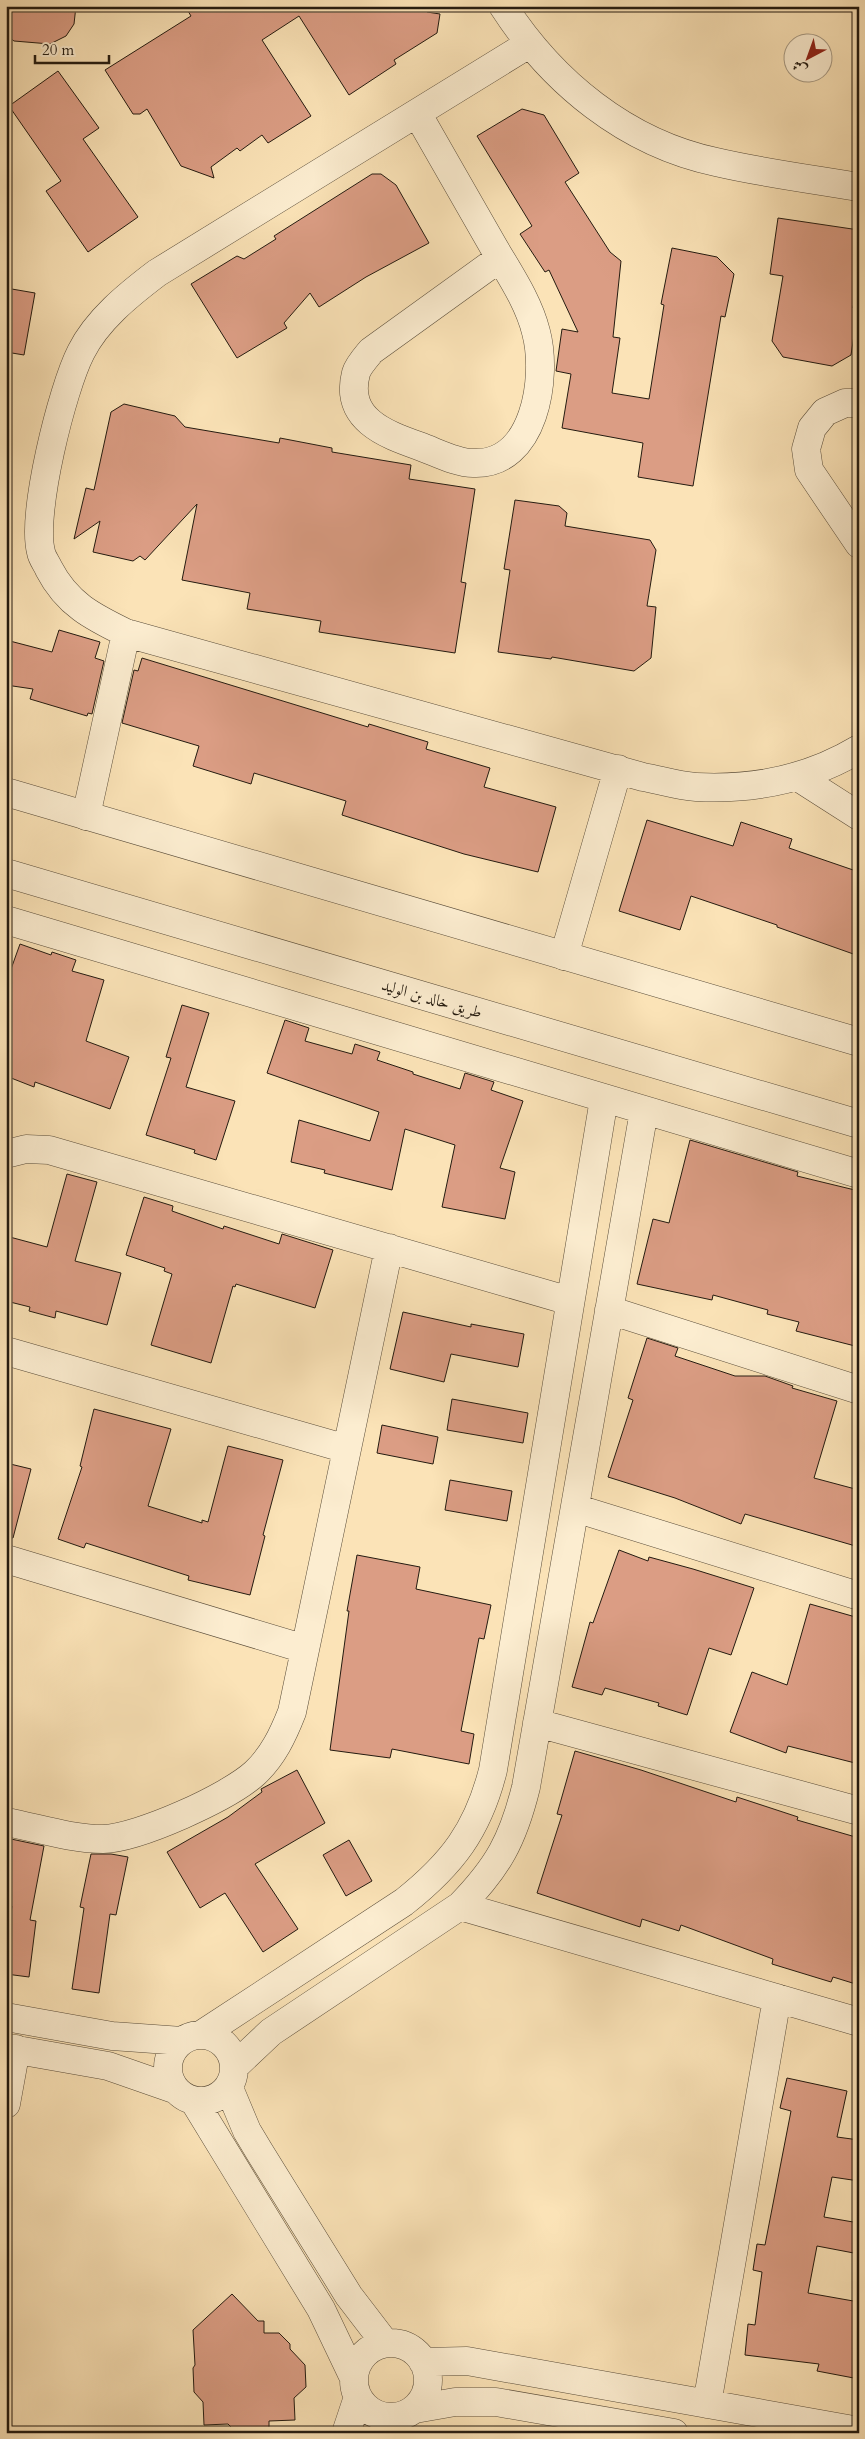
<svg xmlns="http://www.w3.org/2000/svg" width="865" height="2439" font-family="Cardo,Amiri,serif">
	<rect width="100%" height="100%" fill="#fbe3b7"/>
	<filter id="stains"><feTurbulence type="fractalNoise" baseFrequency=".004" numOctaves="4"/><feColorMatrix values="0 0 0 0 .2 0 0 0 0 .09 0 0 0 0 .02 0 0 0 .5 -.17"/></filter>
	<radialGradient id="worn" r=".72"><stop offset=".6" stop-color="#630" stop-opacity="0"/><stop offset="1" stop-color="#630" stop-opacity=".3"/></radialGradient>
	<path fill="#db9d84" stroke="#241b10" d="M 6,6 L 76,6 L 74,24 L 66,36 L 50,44 L 14,41 L 6,35 Z
		M 185,6 L 424,6 L 427,12 L 440,14 L 437,33 L 394,60 L 396,64 L 349,95 L 299,16 L 262,40 L 311,116 L 268,143 L 262,135 L 240,151 L 237,148 L 211,167 L 214,178 L 181,166 L 147,109 L 140,114 L 133,114 L 105,70 L 191,16 Z
		M 58,71 L 99,128 L 83,139 L 138,217 L 88,252 L 46,191 L 61,181 L 9,106 Z
		M 522,109 L 544,115 L 579,173 L 565,182 L 610,252 L 621,261 L 613,337 L 620,338 L 612,393 L 649,399 L 664,305 L 661,304 L 672,248 L 717,257 L 734,274 L 725,317 L 721,316 L 693,486 L 638,477 L 643,443 L 562,428 L 571,374 L 556,371 L 562,329 L 578,332 L 549,270 L 545,272 L 520,234 L 532,226 L 477,136 Z
		M 372,174 L 381,174 L 396,185 L 429,243 L 366,277 L 319,307 L 310,293 L 284,323 L 287,328 L 237,358 L 191,284 L 237,256 L 244,259 L 276,239 L 274,236 Z
		M 778,218 L 859,230 L 859,267 L 853,308 L 858,309 L 851,355 L 832,366 L 783,357 L 772,341 L 783,276 L 770,274 Z
		M 6,288 L 35,293 L 24,355 L 6,352 Z
		M 124,404 L 175,416 L 185,427 L 279,443 L 280,438 L 332,448 L 332,452 L 411,465 L 409,479 L 475,489 L 461,582 L 466,583 L 455,653 L 319,632 L 321,621 L 247,609 L 250,593 L 182,580 L 197,504 L 145,560 L 140,556 L 133,561 L 93,552 L 100,521 L 74,539 L 86,488 L 94,490 L 111,412 Z
		M 515,500 L 559,506 L 567,513 L 565,526 L 650,540 L 656,550 L 647,606 L 656,607 L 651,658 L 634,671 L 552,657 L 551,659 L 498,652 L 510,570 L 504,569 Z
		M 59,630 L 100,642 L 95,658 L 104,661 L 92,714 L 88,713 L 87,716 L 30,699 L 33,689 L 6,685 L 6,640 L 52,652 Z
		M 142,658 L 368,727 L 369,724 L 428,742 L 426,749 L 490,768 L 484,787 L 556,807 L 538,872 L 464,854 L 342,815 L 346,801 L 254,773 L 251,784 L 193,766 L 199,746 L 122,723 L 134,670 L 138,671 Z
		M 647,820 L 733,846 L 741,822 L 792,839 L 789,848 L 859,872 L 859,956 L 777,927 L 777,925 L 691,896 L 680,930 L 619,911 Z
		M 20,944 L 51,955 L 52,952 L 76,960 L 72,971 L 104,980 L 86,1041 L 129,1057 L 110,1109 L 35,1082 L 34,1087 L 6,1076 L 6,983 Z
		M 182,1005 L 209,1013 L 186,1087 L 235,1101 L 216,1160 L 194,1153 L 195,1150 L 146,1135 L 171,1058 L 166,1057 Z
		M 285,1020 L 309,1028 L 305,1041 L 352,1054 L 355,1044 L 380,1052 L 377,1060 L 413,1072 L 413,1074 L 460,1089 L 465,1073 L 494,1082 L 491,1090 L 523,1101 L 500,1168 L 515,1172 L 505,1219 L 442,1207 L 455,1145 L 405,1129 L 392,1190 L 324,1173 L 325,1170 L 291,1162 L 299,1120 L 370,1141 L 379,1112 L 267,1073 Z
		M 690,1140 L 798,1172 L 797,1176 L 859,1191 L 859,1347 L 796,1331 L 799,1322 L 767,1314 L 768,1310 L 713,1295 L 712,1300 L 637,1284 L 653,1219 L 669,1223 Z
		M 67,1174 L 97,1182 L 75,1261 L 121,1273 L 107,1325 L 56,1311 L 55,1318 L 29,1311 L 30,1307 L 6,1301 L 6,1236 L 47,1247 Z
		M 144,1197 L 173,1206 L 172,1211 L 223,1229 L 224,1226 L 279,1244 L 282,1234 L 333,1250 L 315,1308 L 236,1284 L 235,1287 L 233,1286 L 211,1363 L 151,1345 L 172,1274 L 164,1271 L 165,1268 L 126,1255 Z
		M 403,1312 L 471,1327 L 471,1324 L 524,1334 L 518,1367 L 451,1354 L 444,1382 L 390,1369 Z
		M 647,1338 L 678,1348 L 675,1356 L 735,1376 L 765,1376 L 793,1386 L 792,1388 L 837,1401 L 814,1478 L 859,1490 L 859,1547 L 745,1514 L 741,1524 L 675,1498 L 608,1477 L 633,1400 L 628,1398 Z
		M 452,1399 L 528,1413 L 523,1443 L 447,1430 Z
		M 94,1409 L 171,1429 L 148,1506 L 202,1523 L 202,1520 L 208,1522 L 228,1446 L 283,1460 L 263,1535 L 265,1536 L 250,1595 L 188,1580 L 189,1576 L 86,1543 L 84,1548 L 58,1539 L 82,1467 L 80,1466 Z
		M 382,1425 L 438,1437 L 433,1464 L 377,1453 Z
		M 6,1463 L 31,1469 L 13,1538 L 6,1537 Z
		M 450,1480 L 512,1491 L 507,1521 L 445,1510 Z
		M 619,1550 L 648,1561 L 649,1557 L 693,1569 L 754,1588 L 731,1655 L 709,1648 L 687,1715 L 658,1706 L 659,1703 L 605,1688 L 602,1695 L 572,1687 L 590,1622 L 593,1623 Z
		M 357,1555 L 420,1567 L 416,1589 L 491,1605 L 484,1639 L 479,1638 L 461,1731 L 474,1734 L 469,1764 L 392,1749 L 390,1758 L 330,1750 L 349,1611 L 347,1611 Z
		M 810,1604 L 859,1618 L 859,1764 L 788,1746 L 786,1753 L 730,1732 L 752,1672 L 787,1685 Z
		M 575,1751 L 641,1770 L 736,1802 L 737,1797 L 798,1817 L 797,1820 L 859,1838 L 859,1985 L 833,1977 L 831,1982 L 772,1964 L 773,1959 L 681,1925 L 679,1931 L 642,1919 L 640,1927 L 537,1893 L 562,1815 L 557,1814 Z
		M 297,1770 L 325,1823 L 255,1864 L 298,1929 L 263,1952 L 225,1893 L 200,1908 L 167,1852 L 228,1817 L 262,1792 L 261,1789 Z
		M 11,1839 L 44,1846 L 30,1920 L 36,1921 L 29,1977 L 6,1974 L 6,1949 L 12,1906 L 6,1905 L 6,1864 Z
		M 349,1840 L 372,1881 L 346,1896 L 323,1855 Z
		M 91,1854 L 111,1854 L 128,1857 L 116,1915 L 110,1914 L 99,1993 L 72,1989 L 84,1908 L 80,1907 Z
		M 787,2078 L 847,2091 L 837,2137 L 859,2140 L 859,2181 L 832,2177 L 824,2217 L 859,2223 L 859,2254 L 817,2246 L 808,2293 L 859,2302 L 859,2379 L 817,2371 L 819,2364 L 745,2355 L 748,2324 L 755,2325 L 762,2272 L 753,2270 L 757,2244 L 765,2245 L 791,2111 L 780,2108 Z
		M 232,2294 L 258,2321 L 264,2321 L 264,2333 L 279,2333 L 290,2344 L 290,2349 L 305,2365 L 306,2387 L 294,2398 L 295,2420 L 269,2421 L 269,2433 L 237,2433 L 228,2424 L 204,2425 L 203,2402 L 194,2392 L 193,2368 L 195,2365 L 193,2330 Z"/>
	<g fill="none" stroke-linecap="round" stroke-linejoin="round">
		<g stroke="#5a4d3a" stroke-width="29">
			<path id="minor" d="M 503,6 C 552,82 626,143 716,162 C 763,173 811,179 859,187
				M 529,44 L 157,273 C 128,295 97,320 81,352 C 62,389 31,514 41,552 C 42,558 47,564 49,569 C 67,604 93,617 126,633 L 643,777 C 660,780 678,786 696,787 C 753,790 809,779 859,749
				M 417,113 C 442,157 467,201 492,244 C 508,272 528,300 536,332 C 548,377 535,466 473,463 C 456,463 436,452 419,446 C 385,434 344,419 356,373 C 358,366 366,357 371,351 L 500,258
				M 859,403 L 845,403 L 825,412 L 812,428 L 806,449 L 809,470 L 859,544
				M 798,777 L 859,816
				M 86,816 L 126,633
				M 6,920 L 859,1174
				M 564,956 L 618,769
				M 6,1154 L 26,1149 L 49,1150 L 570,1301
				M 609,1310 L 859,1390
				M 6,1351 L 347,1449
				M 575,1508 L 859,1596
				M 6,1559 L 305,1649
				M 537,1723 L 859,1811
				M 6,1822 C 38,1828 71,1839 103,1839 C 139,1838 229,1797 255,1773 C 273,1756 283,1735 292,1712 L 389,1248
				M 460,1906 L 859,2022
				M 6,2017 L 112,2036 L 182,2041
				M168 2068a33 33 0 1 1 66 0a33 33 0 1 1-66 0Z
				M 201,2035 L 404,1902 C 452,1864 478,1830 493,1770 L 604,1099
				M 6,2048 L 108,2066 L 174,2089
				M 235,2066 L 271,2032 L 460,1906 C 498,1867 513,1840 526,1787 L 644,1111
				M 229,2088 L 247,2131 L 259,2151 L 349,2296 L 385,2343
				M 194,2101 L 321,2309 L 353,2376
				M 6,2104 L 16,2049
				M354 2380a37 37 0 1 1 74 0a37 37 0 1 1-74 0Z
				M 423,2362 L 467,2361 L 859,2431
				M 707,2404 L 777,1998
				M 415,2409 L 455,2402 L 496,2402 L 674,2433
				M 346,2433 L 358,2397"/>
		</g>
		<g stroke="#5a4d3a" stroke-width="29">
			<path id="tertiary" d="M 6,792 L 859,1042
				M 6,873 L 859,1124"/>
		</g>
		<use href="#minor" stroke="#fcedd0" stroke-width="28"/>
		<use href="#tertiary" stroke="#fcedd0" stroke-width="28"/>
	</g>
	<g text-anchor="middle" stroke-width="4.5" stroke-linejoin="round" paint-order="stroke">
		<g font-size="16" fill="#241b10" stroke="#fcedd0">
			<text transform="translate(432 998) rotate(16)" y="6">طريق خالد بن الوليد</text>
		</g>
	</g>
	<rect width="865" height="2439" fill="none" stroke="#fbe3b7" stroke-width="25"/>
	<rect x="8" y="8" width="850" height="2424" fill="none" stroke="#241b10" stroke-width="2.5"/>
	<rect x="12" y="12" width="840" height="2414" fill="none" stroke="#241b10"/>
	<g transform="translate(808 58) rotate(221)"><circle r="24" fill="#fcedd0" stroke="#a69983"/>
	<path d="M0-4L9 19L0 12L-9 19Z" fill="#8f2418"/>
	<text y="-8" font-size="14" font-weight="bold" text-anchor="middle" fill="#241b10">ش</text>
	</g>
	<path d="M35 55v8h74v-8" fill="none" stroke="#241b10" stroke-width="2.5"/>
	<text x="42" y="55" font-size="15" fill="#241b10" stroke="#fcedd0" stroke-width="4" paint-order="stroke">20 m</text>
	<rect width="100%" height="100%" filter="url(#stains)"/>
	<rect width="100%" height="100%" fill="url(#worn)"/>
</svg>
